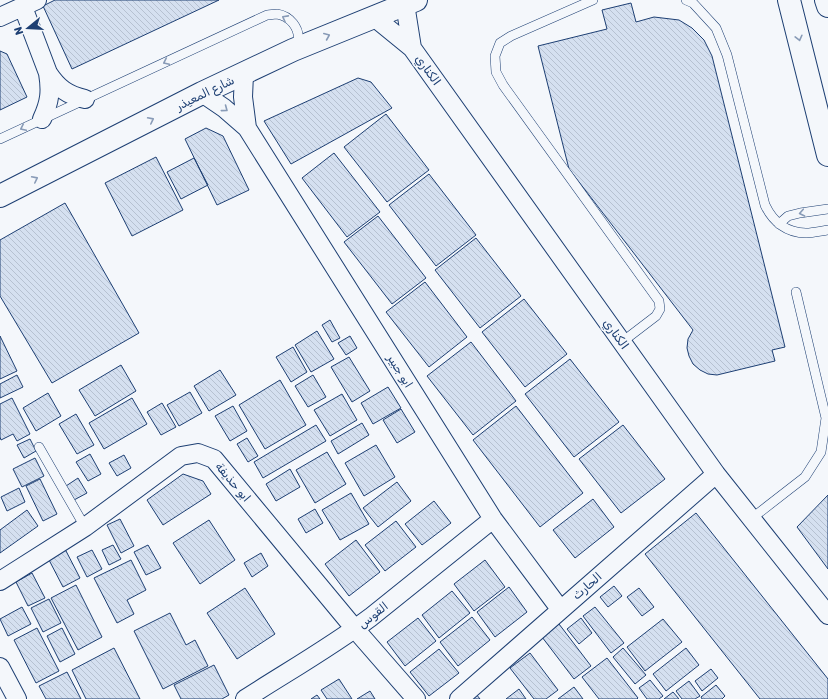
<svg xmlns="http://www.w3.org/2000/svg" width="828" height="699" font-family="Rubik,Vazirmatn,sans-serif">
	<defs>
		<pattern id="building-back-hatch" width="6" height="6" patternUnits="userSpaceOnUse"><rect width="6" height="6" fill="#d5e0f0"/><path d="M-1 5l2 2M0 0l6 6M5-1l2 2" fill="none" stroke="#b6c1d1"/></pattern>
	</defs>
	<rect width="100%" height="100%" fill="#f4f7fb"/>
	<path fill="url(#building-back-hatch)" stroke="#1d3f73" d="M 55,0 L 219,0 L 72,69 L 43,6 Z
		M 631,3 L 636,22 L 654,17 L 679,20 L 692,28 L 704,40 L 712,56 L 785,347 L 772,350 L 775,361 L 717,375 L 708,374 L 700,370 L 693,364 L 689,356 L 687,348 L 688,339 L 693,330 L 569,169 L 538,46 L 607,29 L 602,10 Z
		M 0,51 L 7,54 L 27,97 L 0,110 Z
		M 358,78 L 371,82 L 392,108 L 291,164 L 264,121 Z
		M 386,114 L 429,170 L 387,202 L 344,147 Z
		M 206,128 L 223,136 L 249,190 L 217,205 L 185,139 Z
		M 334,153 L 380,212 L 347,237 L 302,178 Z
		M 156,157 L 183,210 L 132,236 L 105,183 Z
		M 194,158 L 208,185 L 181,199 L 167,172 Z
		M 429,174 L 476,235 L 436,266 L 389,205 Z
		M 65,203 L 139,333 L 52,383 L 0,296 L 0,240 Z
		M 378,216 L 426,278 L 392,304 L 344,242 Z
		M 476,238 L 521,296 L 480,328 L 435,270 Z
		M 425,282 L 467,337 L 429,367 L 386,312 Z
		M 524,299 L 567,354 L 525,387 L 482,332 Z
		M 330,320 L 340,338 L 332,342 L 322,325 Z
		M 317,331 L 334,359 L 311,372 L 295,345 Z
		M 0,336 L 17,371 L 0,379 Z
		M 350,336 L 357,348 L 346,355 L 338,343 Z
		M 471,342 L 516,401 L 473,435 L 427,376 Z
		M 293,347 L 307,372 L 291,382 L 276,357 Z
		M 349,357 L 370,391 L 352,402 L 331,367 Z
		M 570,359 L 619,422 L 574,457 L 525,394 Z
		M 121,365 L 136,391 L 95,416 L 79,390 Z
		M 220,370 L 236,395 L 209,411 L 194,386 Z
		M 17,375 L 23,387 L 0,398 L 0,384 Z
		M 313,375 L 326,397 L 308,407 L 295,386 Z
		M 280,380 L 306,425 L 265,449 L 239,405 Z
		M 388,387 L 401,408 L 373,424 L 361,403 Z
		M 190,392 L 202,413 L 179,426 L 167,405 Z
		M 48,393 L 61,416 L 36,431 L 23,408 Z
		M 342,394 L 357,420 L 330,436 L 314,410 Z
		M 12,398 L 30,434 L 17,441 L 13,434 L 1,440 L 0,437 L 0,404 Z
		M 132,398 L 147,424 L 104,449 L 89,423 Z
		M 162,403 L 176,427 L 161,435 L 147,412 Z
		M 233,406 L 247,431 L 230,441 L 215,416 Z
		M 516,406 L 583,493 L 540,527 L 473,440 Z
		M 401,409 L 415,432 L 397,443 L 383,420 Z
		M 76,414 L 94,445 L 77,454 L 59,424 Z
		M 362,423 L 369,435 L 338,454 L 331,441 Z
		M 316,425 L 326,441 L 263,478 L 254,462 Z
		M 623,425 L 665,479 L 621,513 L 579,459 Z
		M 247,438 L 258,456 L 248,462 L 237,444 Z
		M 30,439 L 36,451 L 24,458 L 17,445 Z
		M 376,445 L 395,477 L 364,496 L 345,463 Z
		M 327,452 L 346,484 L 315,503 L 296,470 Z
		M 90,454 L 101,474 L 88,481 L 76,462 Z
		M 124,455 L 131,468 L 117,476 L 109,463 Z
		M 35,458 L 44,476 L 22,487 L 13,469 Z
		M 290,469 L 300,487 L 276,501 L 266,484 Z
		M 183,474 L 203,481 L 211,494 L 163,525 L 147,500 Z
		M 78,478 L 87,493 L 74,500 L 66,486 Z
		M 40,479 L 57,514 L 43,521 L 26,486 Z
		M 397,482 L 411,501 L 378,527 L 363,508 Z
		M 19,488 L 25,502 L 7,511 L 1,497 Z
		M 351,493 L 369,524 L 340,540 L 322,510 Z
		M 828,495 L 828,569 L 797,527 Z
		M 593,499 L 614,527 L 575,558 L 553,530 Z
		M 434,501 L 451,523 L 422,545 L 405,524 Z
		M 315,509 L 323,523 L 306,533 L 298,519 Z
		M 27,510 L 38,526 L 0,553 L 0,530 Z
		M 696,513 L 828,679 L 828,699 L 760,699 L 645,554 Z
		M 120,519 L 134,546 L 121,553 L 107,525 Z
		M 209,520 L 235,560 L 200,584 L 173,543 Z
		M 396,521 L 416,547 L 385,571 L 365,545 Z
		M 356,540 L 380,572 L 349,596 L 325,564 Z
		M 113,545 L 121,559 L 109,565 L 102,550 Z
		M 148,545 L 161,568 L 146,575 L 134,552 Z
		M 65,549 L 80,578 L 63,587 L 48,558 Z
		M 92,550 L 102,569 L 87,577 L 77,557 Z
		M 261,553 L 268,566 L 252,577 L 244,563 Z
		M 131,560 L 146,590 L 127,600 L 134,614 L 117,623 L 94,578 Z
		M 485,560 L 505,587 L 474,611 L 454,584 Z
		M 32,573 L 45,598 L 28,606 L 16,582 Z
		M 76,585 L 102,637 L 78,650 L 51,598 Z
		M 614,586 L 622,596 L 608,607 L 600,597 Z
		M 509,587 L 527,612 L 495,637 L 477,612 Z
		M 245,588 L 275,634 L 237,659 L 207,613 Z
		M 639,588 L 654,607 L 642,616 L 627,597 Z
		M 452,591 L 470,613 L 439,638 L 422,615 Z
		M 49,599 L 61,623 L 43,632 L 31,608 Z
		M 22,607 L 31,624 L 8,636 L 0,619 Z
		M 595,607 L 624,643 L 611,653 L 583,616 Z
		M 170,613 L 186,645 L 195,640 L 208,666 L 163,689 L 134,631 Z
		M 472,617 L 490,640 L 458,666 L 440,642 Z
		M 418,618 L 436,641 L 405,666 L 387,642 Z
		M 581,618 L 592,633 L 579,644 L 567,629 Z
		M 663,619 L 682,642 L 645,671 L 627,647 Z
		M 559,624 L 591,666 L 574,679 L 542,637 Z
		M 37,628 L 59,671 L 36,683 L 14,640 Z
		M 62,628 L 75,654 L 60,662 L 47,636 Z
		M 114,648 L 140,699 L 86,699 L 72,670 Z
		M 623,648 L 646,675 L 635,684 L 613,657 Z
		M 686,648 L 699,665 L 666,691 L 653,674 Z
		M 439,649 L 459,673 L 429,696 L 410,672 Z
		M 530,653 L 558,690 L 546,699 L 534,699 L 510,668 Z
		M 607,658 L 638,698 L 637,699 L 599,699 L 582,677 Z
		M 214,665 L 229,695 L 222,699 L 181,699 L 174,685 Z
		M 711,669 L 718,678 L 702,691 L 695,681 Z
		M 67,672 L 81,699 L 46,699 L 39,686 Z
		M 339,679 L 352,699 L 327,699 L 321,690 Z
		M 650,680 L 663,696 L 659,699 L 647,699 L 639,688 Z
		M 689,681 L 700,696 L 695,699 L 682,699 L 676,691 Z
		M 716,685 L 725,696 L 722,699 L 702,699 L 701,697 Z
		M 574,687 L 583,699 L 558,699 Z
		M 519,689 L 526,699 L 506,699 Z
		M 370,691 L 375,699 L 357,699 Z
		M 673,692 L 679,699 L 664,699 Z
		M 476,694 L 480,699 L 470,699 Z
		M 317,695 L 320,699 L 311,699 Z"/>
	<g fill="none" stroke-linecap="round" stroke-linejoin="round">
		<g stroke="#1d3f73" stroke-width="10">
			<path id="service" d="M 593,0 L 511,36 L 500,43 L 495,56 L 496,72 L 503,85 L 659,301 L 660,309 L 656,316 L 622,342
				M 686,0 L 693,3 L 716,28 L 727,55 L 765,205 C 773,222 787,233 806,233 C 813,233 821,231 828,230
				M 0,139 L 267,15 C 270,15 274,14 277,14 C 290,16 300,28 298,41 C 297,42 295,47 295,47
				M 779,224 L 788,216 L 800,213 L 828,209
				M 39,447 L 85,527
				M 751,519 L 805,477 L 821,452 L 826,418 L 796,292"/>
		</g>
		<g stroke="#1d3f73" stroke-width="20">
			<path id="minor" d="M 405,4 L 412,48
				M 23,7 L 48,73 C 58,88 67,95 85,99
				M 0,17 L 37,0
				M 374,17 L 412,48 L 716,474 L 828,615
				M 244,74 L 243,97 L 247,128
				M 202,93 L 224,108 L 247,128 L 493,519 L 560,609
				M 42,119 C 50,102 51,91 48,73
				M 0,581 L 85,527 L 181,456 L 198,453 L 214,459 L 355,629 L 416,699
				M 0,667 L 17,699
				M 245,699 C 287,672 331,647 371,617 L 493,519
				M 459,699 L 716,474"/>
		</g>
		<g stroke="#1d3f73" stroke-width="24">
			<path id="tertiary" d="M 789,0 L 828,155
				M 826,0 L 828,6
				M 0,196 L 202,93 L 293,50 L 416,0"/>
		</g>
		<use href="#service" stroke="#f4f7fb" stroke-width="9"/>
		<use href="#minor" stroke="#f4f7fb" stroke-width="18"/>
		<use href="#tertiary" stroke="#f4f7fb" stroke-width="22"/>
	</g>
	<defs><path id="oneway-chevron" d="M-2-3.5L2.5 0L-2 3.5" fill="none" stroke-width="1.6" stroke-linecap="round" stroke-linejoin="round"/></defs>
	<g stroke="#889bb7">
		<use href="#oneway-chevron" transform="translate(285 18) rotate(-152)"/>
		<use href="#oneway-chevron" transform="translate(327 36) rotate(-23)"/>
		<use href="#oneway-chevron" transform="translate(799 38) rotate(76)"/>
		<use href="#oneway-chevron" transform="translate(166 62) rotate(155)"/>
		<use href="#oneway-chevron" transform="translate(225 109) rotate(37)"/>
		<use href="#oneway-chevron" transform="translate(151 120) rotate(-27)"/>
		<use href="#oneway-chevron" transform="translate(23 128) rotate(155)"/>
		<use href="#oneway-chevron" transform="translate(35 179) rotate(-27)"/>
		<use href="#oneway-chevron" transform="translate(802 213) rotate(169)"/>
	</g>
	<g text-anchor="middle" stroke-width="3" stroke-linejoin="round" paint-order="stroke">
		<g font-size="12" fill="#1d3f73" stroke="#f4f7fb">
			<text transform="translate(428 70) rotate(54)" y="4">الكناري</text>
			<text transform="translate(205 93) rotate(-26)" y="4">شارع المعيذر</text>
			<text transform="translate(616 334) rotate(54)" y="4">الكناري</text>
			<text transform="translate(400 371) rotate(58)" y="4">ابو جبير</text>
			<text transform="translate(233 482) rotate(50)" y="4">ابو حذيفة</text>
			<text transform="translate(587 586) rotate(-41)" y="4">الحارث</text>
			<text transform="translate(373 615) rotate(-38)" y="4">القوس</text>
		</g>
	</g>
	<g transform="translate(28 28) rotate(252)" stroke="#f4f7fb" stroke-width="3" paint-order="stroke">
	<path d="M0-3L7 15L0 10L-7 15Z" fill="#1d3f73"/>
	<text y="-6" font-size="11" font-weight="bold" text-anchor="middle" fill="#1d3f73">N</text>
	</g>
</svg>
